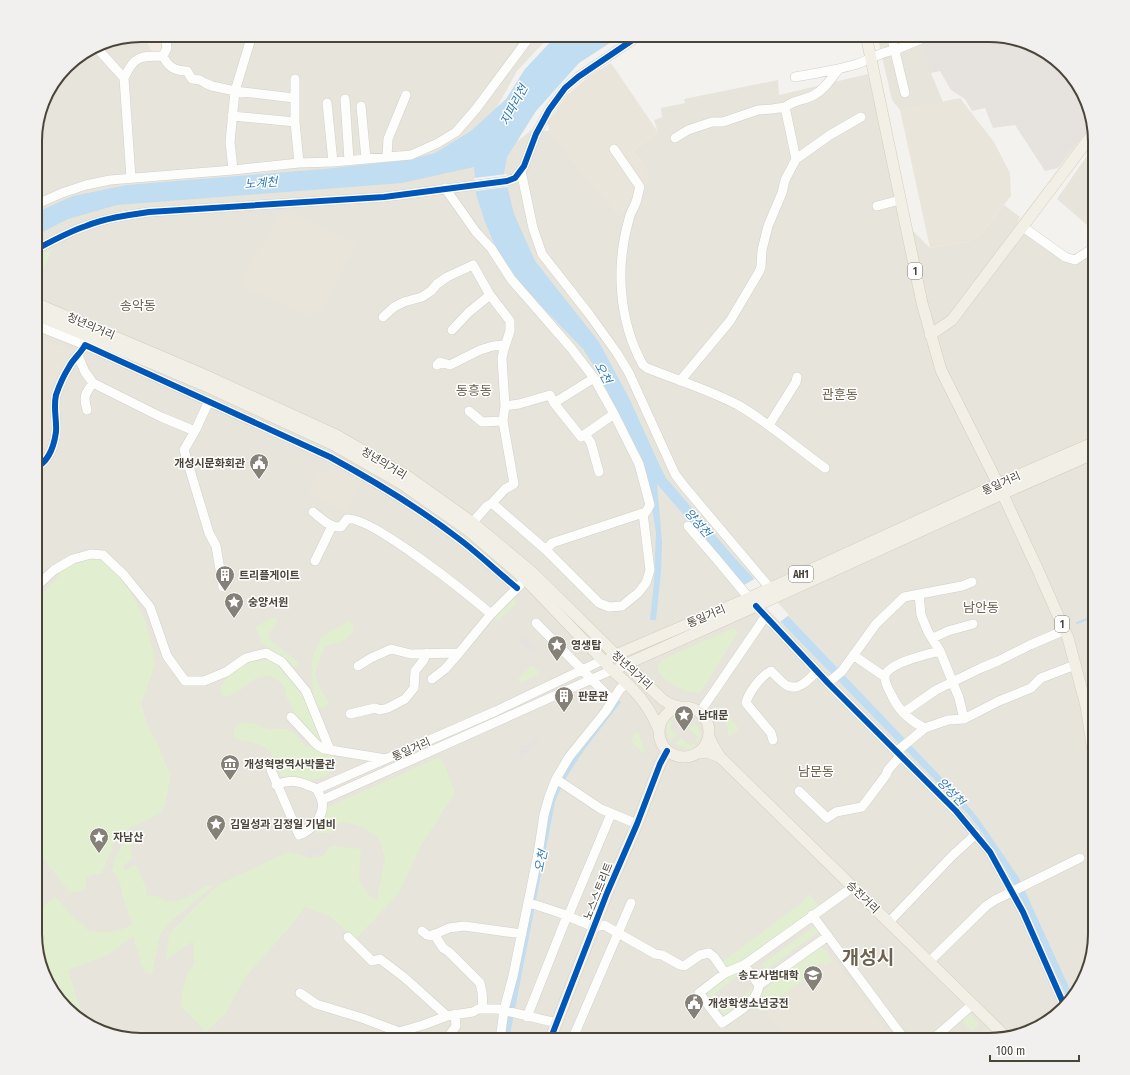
<svg xmlns="http://www.w3.org/2000/svg" width="1130" height="1075" font-family="'Fira Sans Condensed','Noto Sans KR',sans-serif">
	<rect width="100%" height="100%" fill="#f4f2ee"/>
	<path fill="#e7e4dc" d="M 141,35 L 553,35 L 548,38 L 517,71 L 491,118 L 483,168 L 533,129 L 549,131 L 619,215 L 632,200 L 645,167 L 633,151 L 658,132 L 654,120 L 662,117 L 661,108 L 685,103 L 684,99 L 778,80 L 779,95 L 868,74 L 901,219 L 930,248 L 966,242 L 980,235 L 1004,205 L 1020,217 L 1016,226 L 1073,265 L 1095,240 L 1095,934 L 1087,975 L 1064,1009 L 1030,1032 L 996,1040 L 141,1040 L 100,1032 L 66,1009 L 43,975 L 35,941 L 35,134 L 46,94 L 71,61 L 101,43 Z
		M 877,35 L 932,35 L 931,73 L 943,102 L 900,110 L 892,100 Z
		M 1093,147 L 1095,147 L 1095,232 L 1057,199 Z"/>
	<path fill="#f3ebdf" d="M 143,35 L 160,35 L 162,41 L 161,52 L 158,55 L 151,50 Z"/>
	<path fill="#e6e2de" d="M 933,35 L 996,35 L 1036,46 L 1064,66 L 1087,100 L 1092,125 L 1058,168 L 1045,171 L 1015,125 L 993,128 L 985,108 L 972,111 L 965,99 L 951,90 L 940,71 L 931,73 L 922,43 Z"/>
	<path fill="#eae5da" d="M 611,63 L 658,132 L 633,151 L 645,167 L 650,183 L 632,200 L 619,215 L 589,183 L 549,131 L 548,122 L 567,95 L 589,76 Z
		M 960,98 L 994,142 L 1010,173 L 1011,196 L 980,235 L 966,242 L 930,248 L 900,110 Z
		M 288,211 L 357,244 L 322,311 L 306,315 L 241,285 L 243,276 L 283,212 Z
		M 35,335 L 74,351 L 66,365 L 54,430 L 46,456 L 35,465 Z
		M 331,465 L 362,479 L 346,513 L 309,494 L 317,470 L 326,473 Z
		M 826,949 L 893,1040 L 787,1040 L 760,1002 L 777,982 Z"/>
	<path fill="#e1eecf" d="M 53,248 L 40,276 L 35,274 L 35,258 Z
		M 90,559 L 105,561 L 129,589 L 145,620 L 156,663 L 141,704 L 148,727 L 158,744 L 165,763 L 171,774 L 164,808 L 157,815 L 128,829 L 113,845 L 102,873 L 86,877 L 85,890 L 70,893 L 39,853 L 35,854 L 35,607 L 41,596 L 66,567 Z
		M 514,599 L 517,603 L 498,621 L 495,618 Z
		M 274,617 L 278,621 L 268,635 L 272,642 L 295,659 L 298,663 L 294,667 L 283,657 L 259,642 L 261,640 L 255,627 Z
		M 349,621 L 354,626 C 350,643 339,641 324,647 L 315,674 L 318,685 L 329,702 L 326,707 L 318,708 L 315,704 L 313,697 L 312,659 L 321,637 Z
		M 733,628 L 736,630 L 737,634 L 700,693 C 687,694 656,680 658,665 L 662,660 Z
		M 268,660 L 277,662 L 302,692 L 322,741 L 317,741 C 311,735 303,728 298,720 C 294,713 291,706 287,698 C 285,695 286,692 285,689 C 283,682 273,676 265,676 C 248,677 240,698 222,696 L 220,689 C 234,663 241,664 268,660 Z
		M 532,665 L 539,672 L 538,674 L 521,683 L 518,679 Z
		M 724,713 L 726,713 L 732,719 L 738,728 C 737,733 733,735 729,735 L 727,733 L 728,729 L 723,715 Z
		M 679,714 L 692,719 L 686,725 L 683,723 L 685,721 L 681,717 L 679,719 L 677,718 L 674,721 L 671,717 L 675,715 Z
		M 669,719 L 672,723 L 669,727 L 677,734 L 671,741 C 667,734 664,726 669,719 Z
		M 243,722 L 252,723 L 268,729 L 286,729 L 297,735 L 306,747 L 313,745 L 330,755 L 336,760 L 336,767 C 322,780 315,781 296,779 C 291,778 285,779 281,775 C 273,768 276,755 266,748 C 257,742 246,742 236,739 L 233,733 L 236,726 Z
		M 695,723 C 700,729 702,737 698,743 L 695,741 L 698,737 L 689,729 Z
		M 635,733 L 639,734 L 644,750 L 643,753 L 631,741 Z
		M 681,738 L 690,746 L 693,743 L 696,745 L 691,749 L 685,748 L 675,744 Z
		M 438,758 L 444,763 L 455,793 L 420,847 L 399,893 L 356,939 L 329,916 L 305,907 L 291,926 L 246,976 L 226,1013 L 206,1032 L 180,1005 L 186,976 L 194,964 L 193,941 L 166,960 L 169,934 L 200,902 L 220,884 L 288,852 L 310,858 L 321,857 L 331,846 L 361,849 L 359,881 L 371,898 L 377,899 L 385,858 L 378,837 L 361,826 L 342,822 L 335,826 L 332,833 L 314,833 L 328,807 Z
		M 130,842 L 132,859 L 123,866 L 125,870 L 136,865 L 147,890 L 146,896 C 159,893 159,900 170,901 C 180,903 199,890 208,885 L 212,887 L 170,922 L 160,935 L 152,974 L 144,972 L 133,936 L 108,955 L 68,970 L 84,1021 L 66,1009 L 48,981 L 37,948 L 38,912 L 55,896 L 70,914 L 89,931 L 113,932 L 133,925 L 123,898 L 120,883 L 112,871 L 116,856 L 122,845 Z
		M 810,894 L 819,906 L 742,962 L 726,968 L 722,962 L 800,904 L 807,896 Z
		M 816,926 L 819,930 L 817,933 L 766,970 L 762,964 L 813,927 Z
		M 820,948 L 824,948 L 832,961 L 825,966 L 822,962 L 802,977 L 804,980 L 761,1012 L 757,1007 L 756,1000 L 772,982 Z
		M 740,970 L 743,972 L 714,994 L 726,1009 L 754,987 L 755,991 L 745,1002 L 725,1017 L 707,992 L 734,971 Z
		M 970,1014 L 979,1024 L 972,1031 L 962,1021 Z"/>
	<path fill="#e6e3df" d="M 522,635 L 537,651 L 533,655 L 517,640 Z
		M 535,736 L 540,742 L 521,758 L 516,753 Z
		M 324,847 L 325,852 L 308,856 L 306,850 Z"/>
	<path fill="#c0ddf1" d="M 557,35 L 622,35 L 579,63 L 536,111 L 507,157 L 504,173 L 514,214 L 535,261 L 599,342 L 630,400 L 659,464 L 666,478 L 732,555 L 788,616 L 963,800 L 978,818 L 1019,878 L 1073,996 L 1069,1001 L 1010,876 L 982,832 L 967,813 L 744,584 L 657,484 L 662,542 L 661,572 L 656,620 L 650,620 L 654,583 L 656,533 L 651,501 L 621,419 L 597,371 L 583,349 L 521,285 L 503,261 L 496,248 L 485,222 L 476,194 L 474,167 L 402,183 L 117,205 L 68,219 L 35,236 L 35,213 L 73,196 L 127,185 L 324,169 L 408,160 L 435,153 L 471,131 L 506,99 L 525,69 Z
		M 616,698 L 621,702 C 599,731 567,768 555,802 L 509,1040 L 503,1040 L 551,800 L 560,778 Z"/>
	<path fill="#f4f2ee" d="M 507,174 L 508,187 L 476,191 L 474,178 Z
		M 756,578 L 789,615 L 780,622 L 744,585 Z"/>
	<g fill="none" stroke-linecap="round" stroke-linejoin="round">
		<path stroke="#c0ddf1" stroke-width="2" d="M 1077,623 L 1095,616"/>
		<g stroke="#d2d0cb" stroke-width="10">
			<path id="minor" d="M 165,35 L 167,48 L 163,56 C 168,67 175,71 187,71 L 192,79 L 200,80 L 205,83 L 212,86 L 235,91 L 294,98
				M 891,35 L 905,93
				M 95,46 L 124,78 L 131,178
				M 795,77 C 817,73 839,70 860,63 C 872,58 882,52 895,50 L 931,35
				M 124,78 C 134,56 140,56 163,56
				M 295,79 L 295,122 L 299,163
				M 345,99 L 349,160
				M 327,103 L 333,162
				M 361,106 L 366,159
				M 785,107 C 794,100 805,100 814,95 C 825,89 831,79 838,70
				M 232,116 L 295,122
				M 675,138 L 688,130 L 712,122 L 723,122 L 758,110 L 772,109 L 785,107 L 796,159
				M 614,149 L 640,187 C 638,192 638,197 636,202 C 634,208 630,213 629,219 C 615,267 619,322 643,365 L 647,368 C 677,380 709,390 738,405 C 769,423 796,447 825,468
				M 387,157 L 388,139 L 406,95
				M 233,170 L 230,142 L 235,91 L 252,35
				M 521,171 L 533,228 L 542,254 L 589,314 L 617,353 L 629,373 L 675,474 L 684,486 L 770,588
				M 445,188 L 476,232 L 491,248 L 511,279 L 571,348 L 594,378 L 614,414 L 639,464 L 650,505 L 646,512 L 552,543 L 546,550
				M 35,205 L 62,193 L 86,185 L 110,180 L 233,170 L 299,163 L 333,162 L 411,155 L 438,143 L 456,132 L 476,109 L 531,35
				M 877,206 L 900,200
				M 1023,227 L 1065,257 L 1075,260 L 1095,247
				M 35,250 C 52,241 68,232 86,226 C 106,218 128,215 149,212 L 384,197 L 507,181 L 515,178 L 524,166 L 536,134 L 549,110 L 565,88 L 578,77 L 640,35
				M 383,317 L 394,307 L 404,302 L 422,297 L 431,291 L 437,284 L 447,277 L 473,265 L 490,295 L 510,321 L 510,331 L 504,349 L 502,358 L 505,406 L 503,421 L 514,484 L 505,489 L 492,503
				M 35,325 L 85,345
				M 452,330 L 469,312 L 490,295
				M 78,356 L 85,372 L 93,383 L 161,417 L 195,431
				M 437,365 L 440,362 L 450,365 L 480,350 L 493,346 L 505,345
				M 680,381 L 730,321 L 759,272 L 761,267 L 762,250 L 768,226 L 782,193 L 785,180 L 796,159 L 830,135 L 861,117
				M 209,401 L 195,431 L 184,450 L 209,533 L 216,546 L 223,587
				M 554,403 L 594,378
				M 505,406 L 519,404 L 550,395 L 554,403 L 581,437 L 614,414
				M 87,410 C 83,396 85,394 93,383
				M 469,411 L 482,422 L 503,421
				M 769,425 L 796,382 L 797,377
				M 585,434 L 591,443 L 599,472
				M 35,468 C 49,462 54,446 56,432 C 57,420 53,408 56,395 C 59,386 64,375 69,367 C 73,359 81,353 85,345 L 330,457 C 376,482 422,510 463,542 C 482,557 499,573 517,588
				M 313,512 C 321,518 330,528 341,527 L 347,519 C 370,515 470,596 491,614
				M 472,523 L 487,506 L 492,503 L 546,550 L 599,603 L 609,607 L 622,606 L 638,593 L 646,583 L 650,570 L 643,513
				M 688,526 L 714,556 L 749,598
				M 315,561 L 332,526
				M 35,586 L 41,582 L 54,570 L 73,559 L 91,554 L 103,555 L 124,575 L 150,607 L 167,656 L 185,681 L 204,681 L 226,672 L 246,658 L 266,653 L 282,662 L 306,691 L 330,750
				M 919,594 L 921,615 L 928,632 L 940,651 L 959,698 L 964,719
				M 756,606 L 828,683 L 956,811 L 990,852 L 1023,912 L 1065,1007
				M 536,623 L 612,700
				M 933,638 L 948,631 L 973,624
				M 940,651 C 928,654 888,663 885,676 C 884,683 889,690 892,696 C 899,711 910,721 925,728 L 948,720 L 964,719 L 999,701 L 1031,688 L 1041,678 L 1075,665
				M 853,655 L 885,677
				M 358,666 L 371,658 L 391,649 L 411,654 L 459,653 L 491,614 L 520,585
				M 432,679 L 445,669 L 459,653
				M 828,683 L 842,671 L 876,624 L 904,597 L 962,586 L 972,582
				M 700,712 L 765,617
				M 903,713 L 936,690 L 981,668 L 998,661 L 1030,645 L 1065,630
				M 350,714 L 375,708 L 380,710 L 388,708 L 405,699 L 414,688 L 415,671 L 423,661 L 427,653
				M 291,717 L 317,745 L 324,749 L 386,759
				M 773,740 L 771,733 L 746,703 C 748,693 762,675 771,671 C 775,675 784,685 788,686 C 800,691 810,678 817,671
				M 896,752 L 925,728
				M 271,770 L 299,835 C 312,830 325,816 322,801 C 321,797 318,793 317,789 C 300,782 294,778 276,785
				M 556,779 L 601,809 L 637,824
				M 317,789 L 496,711 L 603,660
				M 799,791 L 827,818 L 836,812 L 862,807 L 886,775 L 888,770 L 900,756
				M 322,800 L 612,670
				M 528,903 L 536,905 L 560,913 L 594,927 L 604,925 L 655,954 L 662,955 L 680,965 L 684,966 L 700,955 L 709,953 L 714,957 L 725,973
				M 812,915 L 905,1040
				M 889,922 L 952,856 L 976,834
				M 422,931 L 427,935 L 431,936 L 449,928 L 464,926 L 522,934
				M 434,934 L 443,948 L 449,952 L 480,983 L 482,992 L 483,1009
				M 348,937 L 372,961 L 380,959 L 405,978 L 447,1016
				M 929,962 L 986,906 L 995,900 L 1080,858
				M 744,965 L 759,985 C 757,1003 736,1013 722,1023 L 699,993 L 725,973 L 744,965 L 853,887
				M 759,985 L 828,936
				M 300,993 L 316,1004 L 362,1018 L 399,1032
				M 527,1017 L 567,916 L 569,914 L 611,814
				M 397,1040 L 399,1032 L 423,1025 L 447,1016 L 473,1012 L 478,1009 L 498,1009 L 557,1023
				M 449,1040 L 451,1033 L 456,1026 L 455,1014
				M 500,1040 L 504,1010 L 513,976 L 538,854 L 544,815 L 549,797 L 556,779 L 569,757 L 606,711 L 620,689 L 627,683
				M 572,1040 L 631,903
				M 932,1040 L 973,1004"/>
		</g>
		<g stroke="#d6cebb" stroke-width="12">
			<path id="major" d="M 866,35 L 922,303 L 941,370 L 998,484 L 1037,568 L 1068,638 L 1086,706 L 1095,764
				M 35,303 L 200,373 L 336,435 L 407,476 L 473,523 L 532,572 L 615,654 L 663,700 L 670,704 L 679,707
				M 35,314 L 208,387 L 334,445 L 402,484 L 469,531 L 526,580 L 612,670 C 634,689 648,703 659,730
				M 930,335 L 952,320 L 1094,132
				M 611,657 L 749,598 L 998,484 L 1095,442
				M 620,667 L 756,606 L 1002,494 L 1095,453
				M659 732a25 25 0 1 1 50 0a25 25 0 1 1-50 0Z
				M 700,753 L 707,752 L 720,757 L 715,749 L 709,737
				M 720,757 L 1006,1037
				M 550,1040 L 607,893 L 637,824 L 660,764 L 667,751"/>
		</g>
		<use href="#minor" stroke="#fdfdfc" stroke-width="9"/>
		<use href="#major" stroke="#f2efe6" stroke-width="11"/>
		<g stroke="#fff" stroke-width="8">
			<path id="cycleway" d="M 35,250 C 52,241 68,232 86,226 C 106,218 128,215 149,212 L 384,197 L 507,181 L 515,178 L 524,166 L 536,134 L 549,110 L 565,88 L 578,77 L 640,35
				M 35,468 C 49,462 54,446 56,432 C 57,420 53,408 56,395 C 59,386 64,375 69,367 C 73,359 81,353 85,345 L 330,457 C 376,482 422,510 463,542 C 482,557 499,573 517,588
				M 756,606 L 828,683 L 956,811 L 990,852 L 1023,912 L 1065,1007
				M 550,1040 L 607,893 L 637,824 L 660,764 L 667,751"/>
		</g>
		<use href="#cycleway" stroke="#0057b8" stroke-width="6"/>
	</g>
	<defs>
		<g id="civic-pin" transform="scale(1)"><path d="M0 17L-7.5 6A9.5 9.5 0 1 1 7.5 6Z" fill="#868178" stroke="#fff"/><path d="M-.6-6.5H3V-4.5H.6V-3L4-1V1h2V6H-6V1h2V-1L-.6-3ZM-1.2 2.5V6h2.4V2.5Z" fill="#fff"/></g>
		<g id="building-pin" transform="scale(1)"><path d="M0 17L-7.5 6A9.5 9.5 0 1 1 7.5 6Z" fill="#868178" stroke="#fff"/><path d="M-4-6H4V6H1V3H-1V6H-4ZM-2.5-4.3h1.7v1.8h-1.7ZM.8-4.3h1.7v1.8H.8ZM-2.5-1h1.7V.8h-1.7ZM.8-1h1.7V.8H.8Z" fill="#fff"/></g>
		<g id="sight-pin" transform="scale(1)"><path d="M0 17L-7.5 6A9.5 9.5 0 1 1 7.5 6Z" fill="#868178" stroke="#fff"/><path d="M0-6L1.8-2.2L6-1.7L2.9 1.2L3.7 5.4L0 3.3L-3.7 5.4L-2.9 1.2L-6-1.7L-1.8-2.2Z" fill="#fff"/></g>
		<g id="museum-pin" transform="scale(1)"><path d="M0 17L-7.5 6A9.5 9.5 0 1 1 7.5 6Z" fill="#868178" stroke="#fff"/><path d="M0-6L6-3V-2H-6V-3ZM-5-1h2V3h-2ZM-1-1h2V3h-2ZM3-1h2V3H3ZM-6 4H6V6H-6Z" fill="#fff"/></g>
		<g id="university-pin" transform="scale(1)"><path d="M0 17L-7.5 6A9.5 9.5 0 1 1 7.5 6Z" fill="#868178" stroke="#fff"/><path d="M0-5L7-2L0 1L-7-2ZM-4 1L0 2.5L4 1V4Q0 6-4 4Z" fill="#fff"/></g>
	</defs>
	<g fill-rule="evenodd">
		<use href="#civic-pin" x="259" y="463"/>
		<use href="#building-pin" x="225" y="575"/>
		<use href="#sight-pin" x="234" y="602"/>
		<use href="#sight-pin" x="557" y="645"/>
		<use href="#building-pin" x="564" y="696"/>
		<use href="#sight-pin" x="684" y="715"/>
		<use href="#museum-pin" x="230" y="764"/>
		<use href="#sight-pin" x="216" y="824"/>
		<use href="#sight-pin" x="99" y="837"/>
		<use href="#university-pin" x="813" y="975"/>
		<use href="#civic-pin" x="694" y="1003"/>
	</g>
	<g text-anchor="middle" stroke-width="3" stroke-linejoin="round" paint-order="stroke">
		<g fill="#fff" stroke="#817c74" stroke-width="1">
			<rect x="908" y="263" width="14" height="16" rx="3"/>
			<rect x="789" y="566" width="24" height="16" rx="3"/>
			<rect x="1055" y="616" width="14" height="16" rx="3"/>
		</g>
		<g font-size="10" font-weight="bold" fill="#4b4439">
			<text x="915" y="275">1</text>
			<text x="801" y="578">AH1</text>
			<text x="1062" y="628">1</text>
		</g>
		<g font-size="11" fill="#4b4439" stroke="#fff">
			<text transform="translate(91 326) rotate(23)" y="4">청년의거리</text>
			<text transform="translate(384 463) rotate(31)" y="4">청년의거리</text>
			<text transform="translate(1001 483) rotate(-24)" y="4">통일거리</text>
			<text transform="translate(706 616) rotate(-23)" y="4">통일거리</text>
			<text transform="translate(632 670) rotate(43)" y="4">청년의거리</text>
			<text transform="translate(411 749) rotate(-24)" y="4">통일거리</text>
			<text transform="translate(598 891) rotate(-68)" y="4">노스스트리트</text>
			<text transform="translate(863 897) rotate(44)" y="4">승전거리</text>
		</g>
		<g font-size="11" font-weight="bold" fill="#4b4439" stroke="#fff" text-anchor="start">
			<text x="245" y="467" text-anchor="end">개성시문화회관</text>
			<text x="239" y="579">트리플게이트</text>
			<text x="248" y="606">숭양서원</text>
			<text x="571" y="649">영생탑</text>
			<text x="578" y="700">판문관</text>
			<text x="698" y="719">남대문</text>
			<text x="244" y="768">개성혁명역사박물관</text>
			<text x="230" y="828">김일성과 김정일 기념비</text>
			<text x="113" y="841">자남산</text>
			<text x="799" y="979" text-anchor="end">송도사범대학</text>
			<text x="708" y="1007">개성학생소년궁전</text>
		</g>
		<g font-size="12" font-style="italic" fill="#2e7ab2" stroke="#fff">
			<text transform="translate(514 105) rotate(-62)" y="4">지파리천</text>
			<text transform="translate(261 183) rotate(-4)" y="4">노계천</text>
			<text transform="translate(603 373) rotate(62)" y="4">오천</text>
			<text transform="translate(698 523) rotate(49)" y="4">양성천</text>
			<text transform="translate(951 792) rotate(46)" y="4">양성천</text>
			<text transform="translate(541 861) rotate(-78)" y="4">오천</text>
		</g>
		<g font-size="13" fill="#6e6250" stroke="#fff">
			<text x="138" y="310">송악동</text>
			<text x="474" y="395">동흥동</text>
			<text x="840" y="399">관훈동</text>
			<text x="981" y="612">남안동</text>
			<text x="816" y="776">남문동</text>
		</g>
		<g font-size="19" font-weight="bold" fill="#6e6250" stroke="#fff">
			<text x="868" y="964">개성시</text>
		</g>
	</g>
	<path d="M0 0H1130V1075H0ZM141 42H989A99 99 0 0 1 1088 141V934A99 99 0 0 1 989 1033H141A99 99 0 0 1 42 934V141A99 99 0 0 1 141 42Z" fill="#f1f0ef" fill-rule="evenodd"/>
	<path fill="none" stroke="#4b4439" stroke-width="2" d="M141 42H989A99 99 0 0 1 1088 141V934A99 99 0 0 1 989 1033H141A99 99 0 0 1 42 934V141A99 99 0 0 1 141 42Z"/>
	<path d="M990 1055v6h89v-6" fill="none" stroke="#4b4439" stroke-width="2"/>
	<text x="996" y="1055" font-size="12" fill="#4b4439" stroke="#ffffff" stroke-width="3" paint-order="stroke">100 m</text>
</svg>
